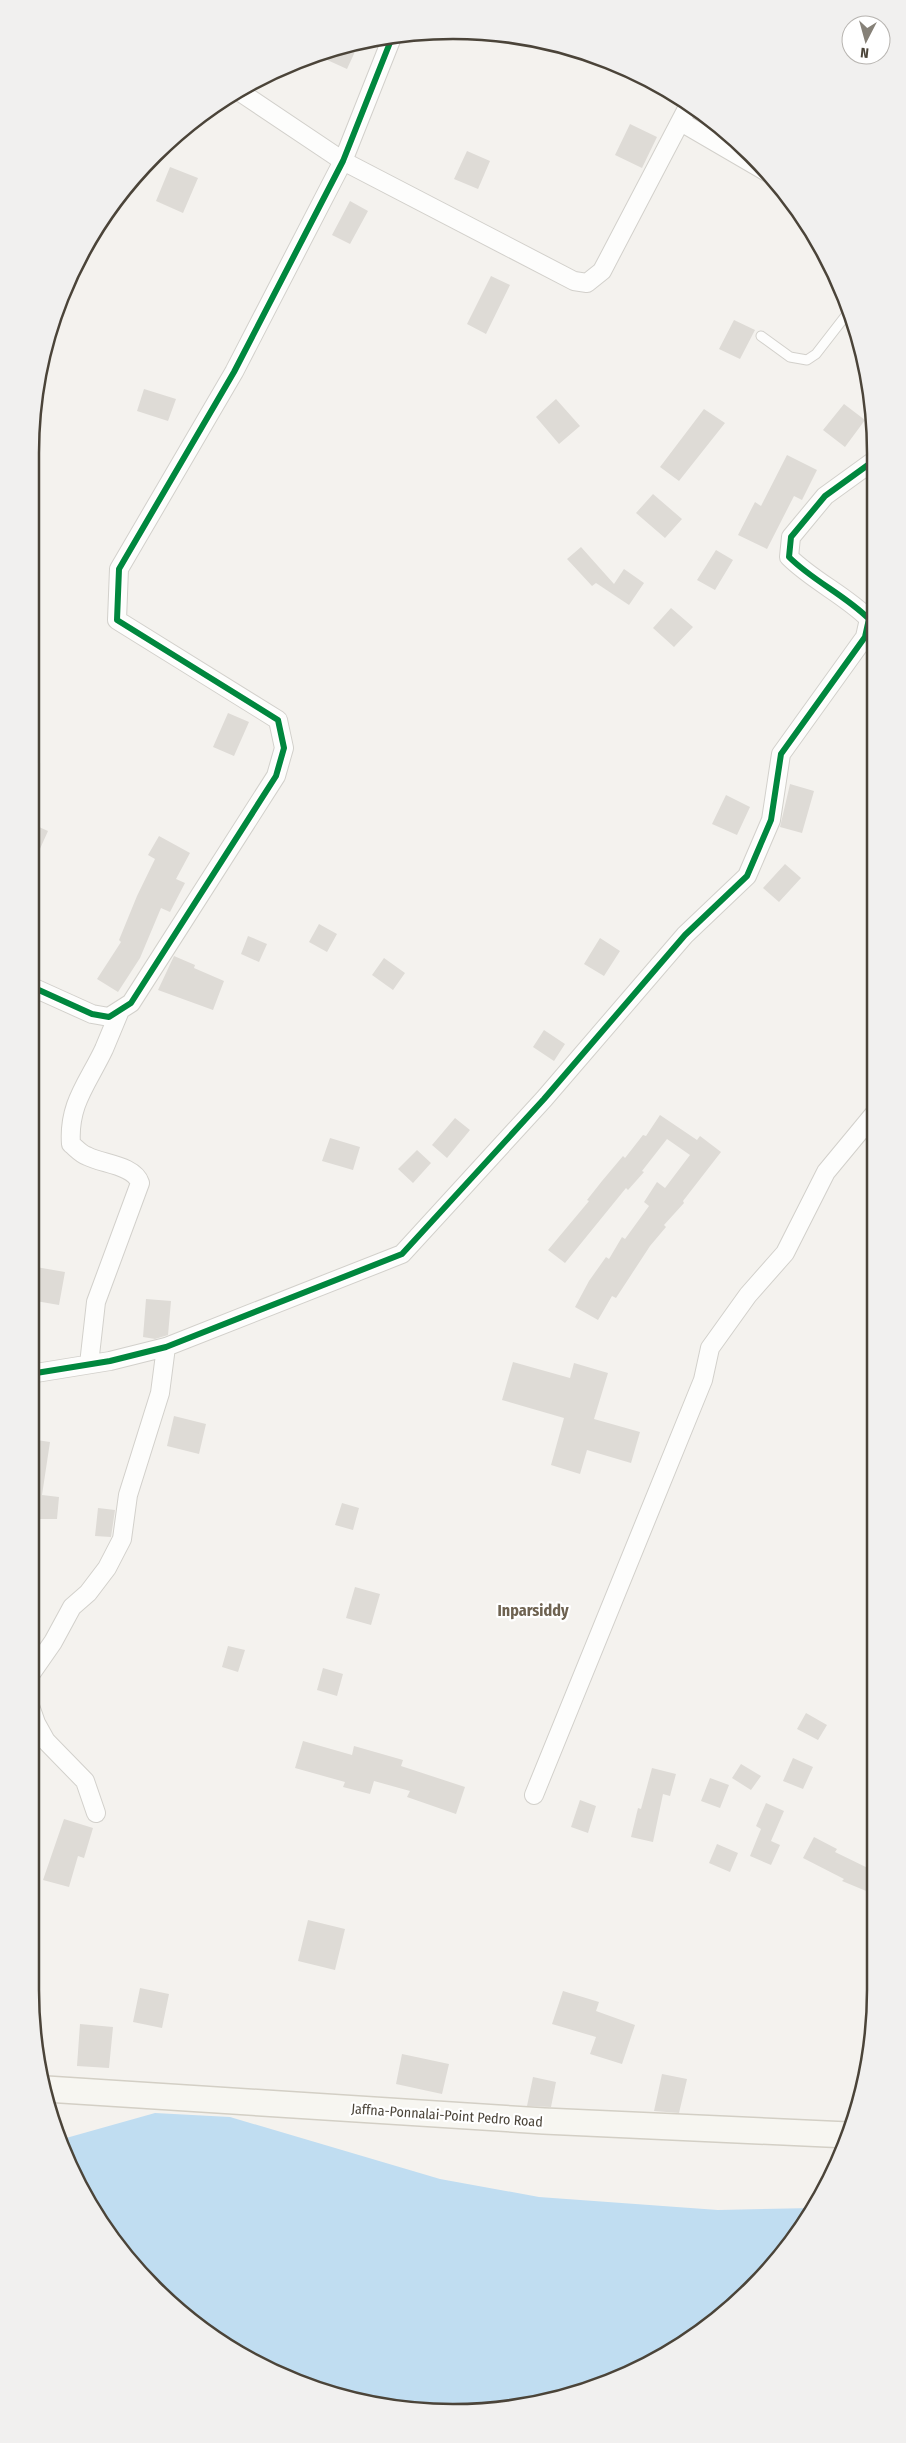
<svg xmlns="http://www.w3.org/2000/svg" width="906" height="2443" font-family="'Fira Sans Condensed',sans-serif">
	<rect width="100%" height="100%" fill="#f4f2ee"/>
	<path fill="#c0ddf1" d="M 155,2113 L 230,2117 L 440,2179 L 539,2197 L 718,2210 L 813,2208 L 789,2247 L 688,2342 L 615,2381 L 536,2405 L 398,2409 L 317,2391 L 242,2356 L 135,2269 L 87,2201 L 59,2140 Z"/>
	<path fill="#dedbd6" d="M 359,43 L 347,69 L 314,54 L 317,52 Z
		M 630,124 L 657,137 L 642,168 L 615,155 Z
		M 467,151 L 490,161 L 478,189 L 454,179 Z
		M 170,167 L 198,178 L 183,213 L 156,201 Z
		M 350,201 L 368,211 L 350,244 L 332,235 Z
		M 491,276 L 510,285 L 486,334 L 467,324 Z
		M 734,320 L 755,330 L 740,359 L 719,349 Z
		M 144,389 L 176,399 L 168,421 L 137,411 Z
		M 556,399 L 580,426 L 559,444 L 536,417 Z
		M 844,404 L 865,420 L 845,447 L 823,430 Z
		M 704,409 L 725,423 L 679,481 L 660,467 Z
		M 787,455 L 817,470 L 802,500 L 794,496 L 767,549 L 738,535 L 755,502 L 761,506 Z
		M 653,494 L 682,519 L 665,538 L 636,513 Z
		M 581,547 L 614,584 L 624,569 L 644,583 L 629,605 L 596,583 L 592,586 L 567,559 Z
		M 716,550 L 733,560 L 715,590 L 697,580 Z
		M 671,608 L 693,627 L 674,647 L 653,628 Z
		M 228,713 L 249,722 L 234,756 L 213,747 Z
		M 790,784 L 814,791 L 802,833 L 780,827 Z
		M 726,795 L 750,807 L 737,835 L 712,824 Z
		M 30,823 L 48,831 L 30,871 Z
		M 159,836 L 190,853 L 176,879 L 185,883 L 170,912 L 161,908 L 140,958 L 118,992 L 97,979 L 121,942 L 119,940 L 137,896 L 155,859 L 148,855 Z
		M 785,864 L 801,878 L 779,902 L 763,888 Z
		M 319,924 L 337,934 L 327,952 L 309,942 Z
		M 248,936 L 267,944 L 259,962 L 241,954 Z
		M 600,938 L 620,951 L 604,976 L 584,964 Z
		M 174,956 L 195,965 L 194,968 L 224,981 L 213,1010 L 158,990 Z
		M 384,958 L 405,973 L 393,990 L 372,975 Z
		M 544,1030 L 565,1044 L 554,1061 L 533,1047 Z
		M 660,1115 L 697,1140 L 700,1136 L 721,1152 L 683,1201 L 684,1203 L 664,1225 L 666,1227 L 650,1246 L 616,1298 L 612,1296 L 598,1320 L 575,1307 L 589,1281 L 606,1257 L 609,1259 L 622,1237 L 625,1239 L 649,1206 L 644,1202 L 657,1182 L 665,1188 L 690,1155 L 667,1139 L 642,1171 L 644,1172 L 628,1190 L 626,1188 L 565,1263 L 548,1250 L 589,1201 L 587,1200 L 602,1181 L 623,1156 L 625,1158 L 643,1135 L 646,1136 Z
		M 455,1118 L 470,1130 L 447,1158 L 432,1145 Z
		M 330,1138 L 360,1147 L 353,1170 L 322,1161 Z
		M 417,1150 L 431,1163 L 413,1183 L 398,1169 Z
		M 36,1267 L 65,1272 L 59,1305 L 30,1300 Z
		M 146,1299 L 171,1301 L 168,1335 L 155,1339 L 143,1337 Z
		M 513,1362 L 570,1378 L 574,1363 L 608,1373 L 594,1419 L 640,1432 L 631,1463 L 587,1450 L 580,1474 L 551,1465 L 564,1418 L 502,1400 Z
		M 174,1416 L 206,1424 L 199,1454 L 167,1446 Z
		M 30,1439 L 50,1442 L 42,1495 L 59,1497 L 57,1519 L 30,1519 Z
		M 342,1503 L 359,1508 L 353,1530 L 335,1525 Z
		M 98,1508 L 115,1510 L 111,1537 L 95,1536 Z
		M 355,1587 L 380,1594 L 371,1625 L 346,1618 Z
		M 228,1646 L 245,1650 L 238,1672 L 222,1667 Z
		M 323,1668 L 343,1674 L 337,1696 L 317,1690 Z
		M 806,1713 L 827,1725 L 818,1740 L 797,1729 Z
		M 303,1741 L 352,1755 L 354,1746 L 403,1760 L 401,1766 L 465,1787 L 456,1814 L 407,1797 L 410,1791 L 374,1781 L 370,1794 L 343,1787 L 345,1782 L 295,1768 Z
		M 793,1758 L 813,1767 L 803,1789 L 783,1781 Z
		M 741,1764 L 761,1776 L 751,1790 L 732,1778 Z
		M 652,1768 L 676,1774 L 670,1796 L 663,1794 L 653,1842 L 631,1837 L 638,1808 L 641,1809 Z
		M 710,1778 L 729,1785 L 720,1808 L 701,1801 Z
		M 580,1800 L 596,1806 L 588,1833 L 571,1827 Z
		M 766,1803 L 784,1811 L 771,1841 L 780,1845 L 771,1865 L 750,1856 L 761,1829 L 756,1826 Z
		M 64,1819 L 93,1828 L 84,1858 L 78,1856 L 69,1887 L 43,1880 Z
		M 814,1837 L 837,1849 L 835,1852 L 876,1872 L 876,1895 L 842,1881 L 844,1879 L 803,1858 Z
		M 717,1844 L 738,1853 L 730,1872 L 709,1863 Z
		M 308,1920 L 345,1929 L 335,1970 L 298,1961 Z
		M 140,1988 L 169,1994 L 162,2028 L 133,2022 Z
		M 563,1991 L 599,2002 L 596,2011 L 635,2025 L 622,2064 L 590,2054 L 596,2037 L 552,2024 Z
		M 80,2024 L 113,2027 L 109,2068 L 77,2066 Z
		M 402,2054 L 449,2064 L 442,2094 L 396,2084 Z
		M 662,2074 L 687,2079 L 679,2113 L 654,2111 Z
		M 533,2077 L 556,2082 L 551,2107 L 527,2106 Z"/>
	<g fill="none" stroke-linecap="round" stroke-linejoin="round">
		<g stroke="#d2d0cb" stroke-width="11">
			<path id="service" d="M 761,336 L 790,357 L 807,360 L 816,354 L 847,314"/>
		</g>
		<g stroke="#d2d0cb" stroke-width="20">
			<path id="minor" d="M 237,90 L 343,161 L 574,281 L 587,283 L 602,271 L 690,103
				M 681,122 L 772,175
				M 30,986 L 92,1014 L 109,1017 L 131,1003 L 276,776 L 284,748 L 278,720 L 117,620 L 119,569 L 234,372 L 343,161 L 393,35
				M 89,1364 L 96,1302 L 140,1183 C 134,1165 102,1164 87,1156 C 81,1154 76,1148 71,1144 C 68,1104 88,1083 104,1049 C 109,1037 114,1025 119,1013
				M 30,1374 L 110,1361 L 166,1347 L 402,1254 L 544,1099 L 685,935 L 747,876 L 771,820 L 781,754 L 865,637 L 869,619 C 845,595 813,581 789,557 L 791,537 L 825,496 L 872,462
				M 30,1675 L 53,1642 L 72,1607 L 88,1593 L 107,1568 L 122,1539 L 128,1495 L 160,1393 L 166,1347
				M 30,1706 L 36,1723 L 46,1741 L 85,1781 L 96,1813
				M 534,1795 L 703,1380 L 710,1348 L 748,1295 L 785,1253 L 826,1172 L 874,1114"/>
		</g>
		<g stroke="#d3cfc5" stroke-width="28">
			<path id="secondary" d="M 46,2089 L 544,2121 L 848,2135"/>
		</g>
		<use href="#service" stroke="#fdfdfc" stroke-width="9"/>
		<use href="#minor" stroke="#fdfdfc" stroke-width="18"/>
		<use href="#secondary" stroke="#f7f6f1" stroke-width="25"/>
		<g stroke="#fff" stroke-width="9">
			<path id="cycleway" d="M 30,986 L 92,1014 L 109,1017 L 131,1003 L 276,776 L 284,748 L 278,720 L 117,620 L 119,569 L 234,372 L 343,161 L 393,35
				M 30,1374 L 110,1361 L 166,1347 L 402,1254 L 544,1099 L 685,935 L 747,876 L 771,820 L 781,754 L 865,637 L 869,619 C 845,595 813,581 789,557 L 791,537 L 825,496 L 872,462"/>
		</g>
		<use href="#cycleway" stroke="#00873e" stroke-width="6"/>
	</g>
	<g text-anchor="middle" stroke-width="4.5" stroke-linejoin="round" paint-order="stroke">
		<g font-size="14" fill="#4b4439" stroke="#fff">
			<text transform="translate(447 2115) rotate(4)" y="5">Jaffna-Ponnalai-Point Pedro Road</text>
		</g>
		<g font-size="16" font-weight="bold" fill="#6e6250" stroke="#fff">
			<text x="533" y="1616">Inparsiddy</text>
		</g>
	</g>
	<path d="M0 0H906V2443H0ZM453 39H453A414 414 0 0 1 867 453V1990A414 414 0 0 1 453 2404H453A414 414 0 0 1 39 1990V453A414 414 0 0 1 453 39Z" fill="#f1f0ef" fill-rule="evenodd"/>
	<path fill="none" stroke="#4b4439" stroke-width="2.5" d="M453 39H453A414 414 0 0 1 867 453V1990A414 414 0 0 1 453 2404H453A414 414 0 0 1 39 1990V453A414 414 0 0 1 453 39Z"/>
	<g transform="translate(866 40) rotate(186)"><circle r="24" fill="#ffffff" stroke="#b7b4b0"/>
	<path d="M0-4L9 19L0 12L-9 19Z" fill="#868178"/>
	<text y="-8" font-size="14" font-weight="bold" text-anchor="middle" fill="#4b4439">N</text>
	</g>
</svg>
